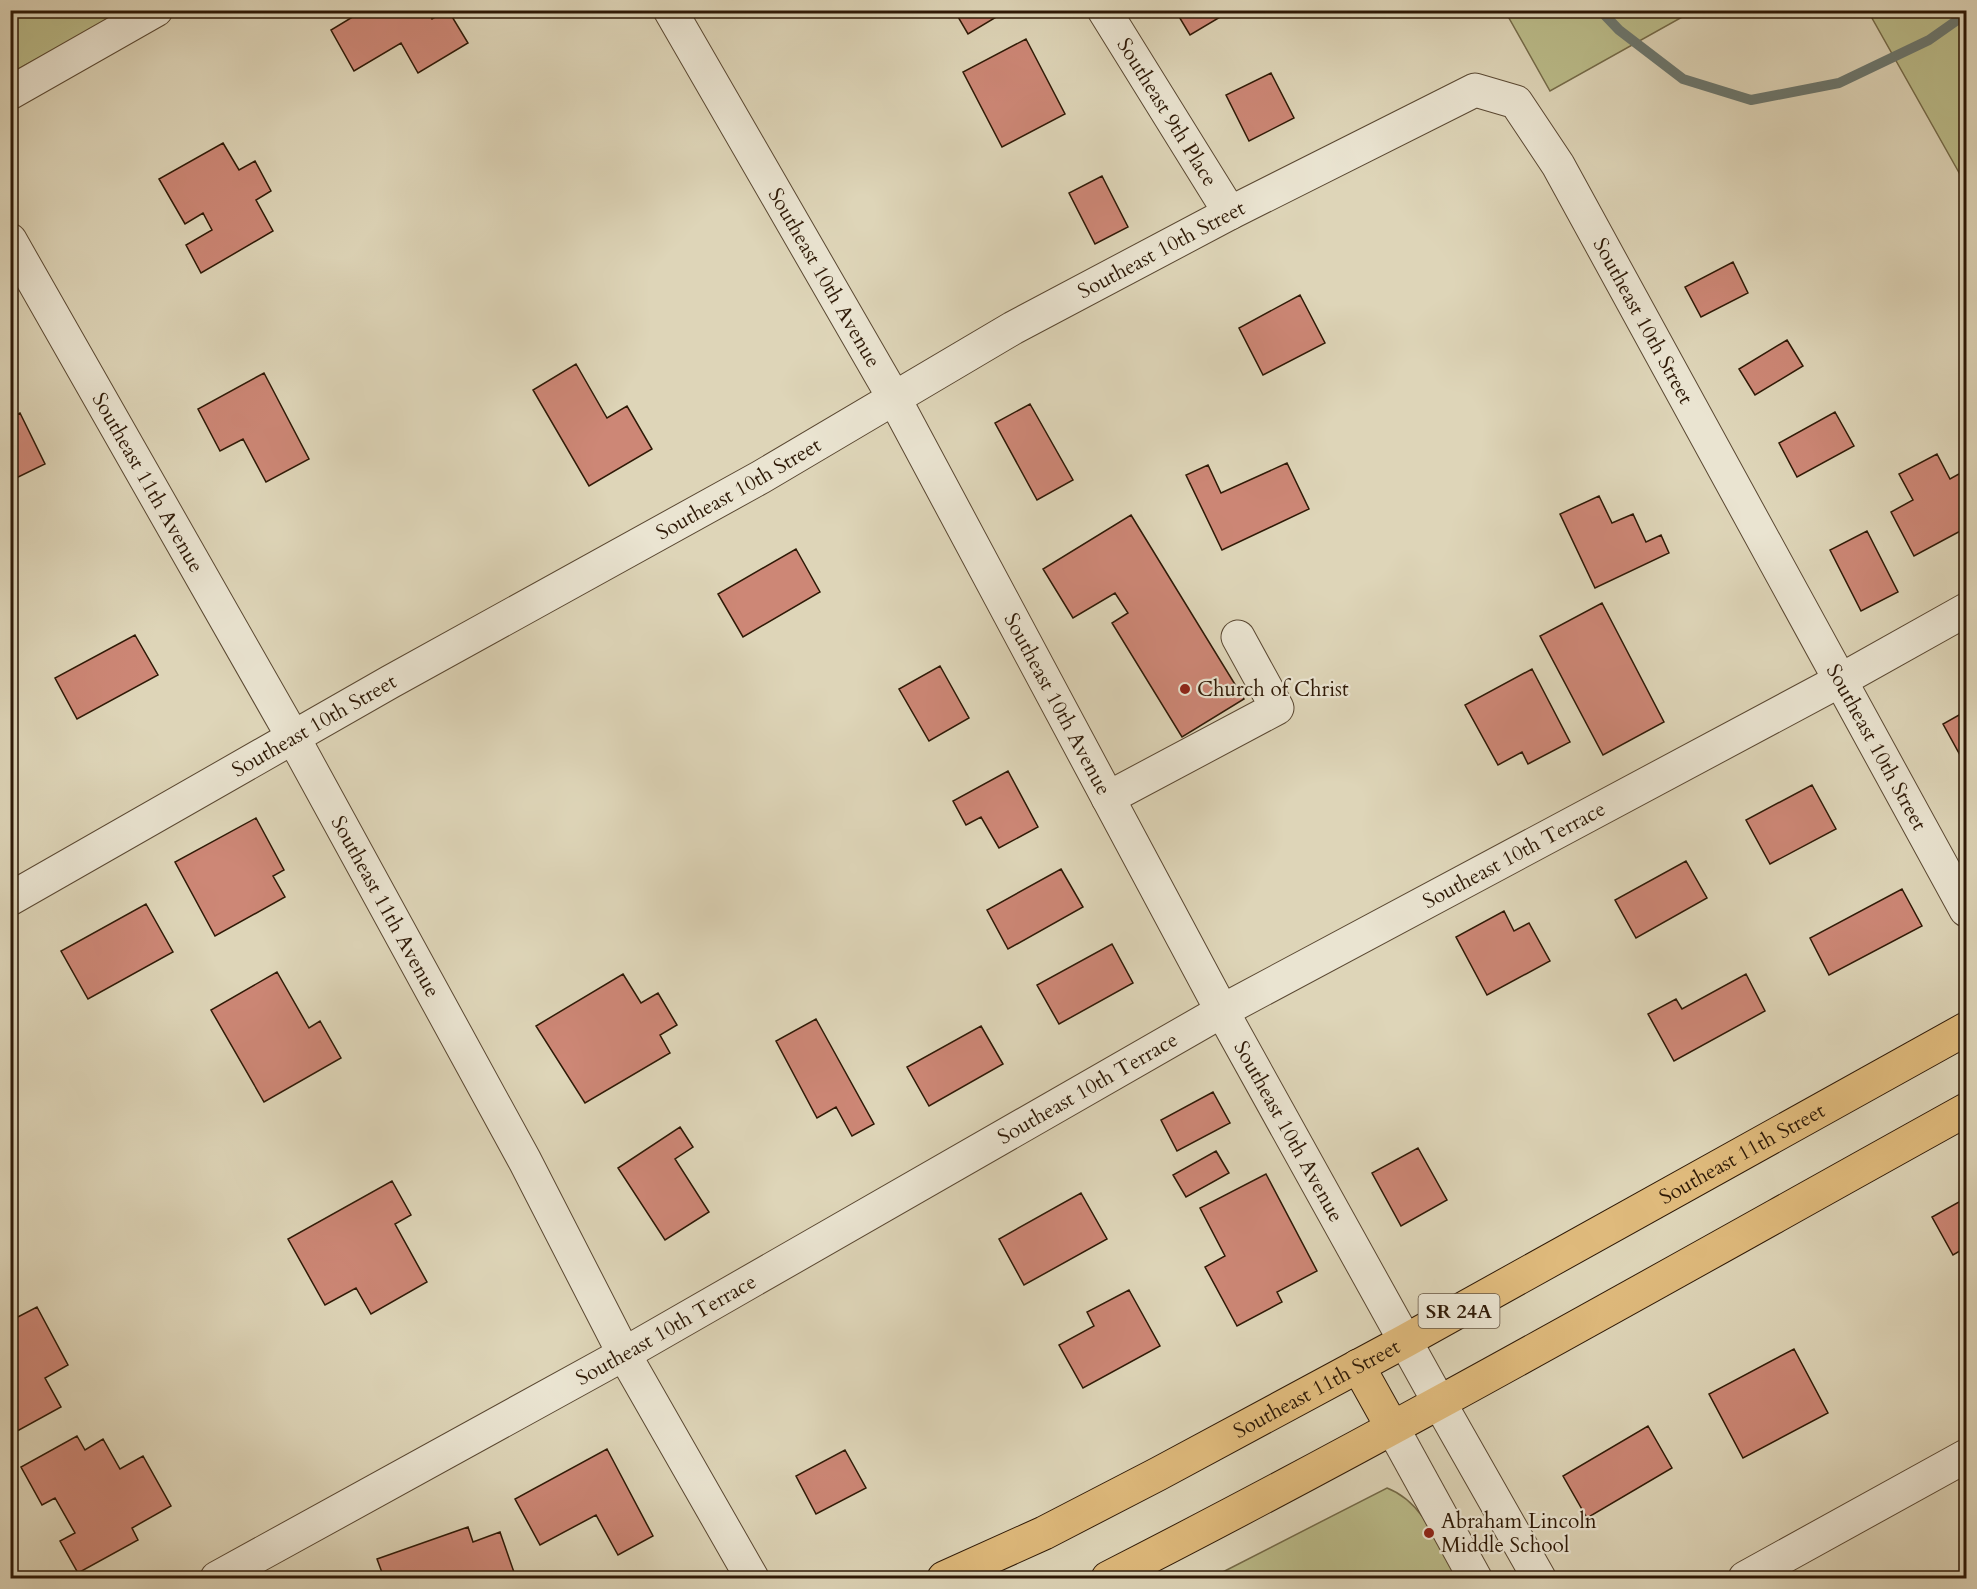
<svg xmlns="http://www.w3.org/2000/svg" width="1977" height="1589" font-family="Cardo,serif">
	<rect width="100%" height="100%" fill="#ded5b8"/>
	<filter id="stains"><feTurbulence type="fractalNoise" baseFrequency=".00333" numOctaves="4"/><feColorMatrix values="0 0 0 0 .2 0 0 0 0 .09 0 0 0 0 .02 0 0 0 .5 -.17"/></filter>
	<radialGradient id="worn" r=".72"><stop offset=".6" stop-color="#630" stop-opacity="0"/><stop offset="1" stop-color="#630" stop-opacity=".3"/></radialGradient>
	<path fill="#babb89" stroke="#746a48" stroke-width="1.5" d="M 11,11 L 125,11 L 11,73 Z
		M 1505,11 L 1693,11 L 1550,91 Z
		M 1868,11 L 1966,11 L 1966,185 Z
		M 1387,1488 C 1424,1502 1439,1546 1457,1578 L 1211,1578 Z"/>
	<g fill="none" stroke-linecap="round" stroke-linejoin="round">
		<path stroke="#6c7870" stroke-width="10" d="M 1600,10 L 1619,30 L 1683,79 L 1751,100 L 1839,83 L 1929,40 L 1966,14"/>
	</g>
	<path fill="#cd8776" stroke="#2e1906" stroke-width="1.5" d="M 364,10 L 428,10 L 432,19 L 448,10 L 468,43 L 418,73 L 401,43 L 354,71 L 331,30 Z
		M 954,10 L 1008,10 L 968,34 Z
		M 1175,10 L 1232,10 L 1190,35 Z
		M 1026,39 L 1065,114 L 1002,147 L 963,72 Z
		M 1271,73 L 1294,118 L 1249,141 L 1226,95 Z
		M 223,143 L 239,170 L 255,161 L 271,191 L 256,200 L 273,231 L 201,273 L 186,245 L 212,230 L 203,213 L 185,224 L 159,179 Z
		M 1102,176 L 1128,227 L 1095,244 L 1069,193 Z
		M 1733,262 L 1748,293 L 1701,317 L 1685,287 Z
		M 1300,295 L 1325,343 L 1263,375 L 1239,328 Z
		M 1787,340 L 1803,366 L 1755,395 L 1739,369 Z
		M 576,364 L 607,418 L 627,406 L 652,449 L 589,486 L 533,390 Z
		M 264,373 L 309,459 L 266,482 L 243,439 L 220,451 L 198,409 Z
		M 1030,404 L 1073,480 L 1037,500 L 995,423 Z
		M 1835,412 L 1854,446 L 1797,477 L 1779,443 Z
		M 20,413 L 45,464 L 10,481 L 10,418 Z
		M 1937,454 L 1950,479 L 1966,470 L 1966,528 L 1914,556 L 1891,512 L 1913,500 L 1899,474 Z
		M 1287,463 L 1309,509 L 1222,550 L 1186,475 L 1208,465 L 1221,493 Z
		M 1599,496 L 1612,523 L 1633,514 L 1646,542 L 1661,535 L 1669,553 L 1595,588 L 1560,514 Z
		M 1131,515 L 1244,699 L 1182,737 L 1112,623 L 1128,613 L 1115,593 L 1073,618 L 1043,569 Z
		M 1867,531 L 1898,592 L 1861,611 L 1830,550 Z
		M 796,549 L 820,592 L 743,637 L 718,594 Z
		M 1602,603 L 1664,722 L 1603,755 L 1540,636 Z
		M 135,635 L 158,675 L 77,719 L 55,678 Z
		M 940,666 L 969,718 L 929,741 L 899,689 Z
		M 1532,669 L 1570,742 L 1528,764 L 1522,752 L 1498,765 L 1465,705 Z
		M 1966,711 L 1966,766 L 1943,724 Z
		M 1008,771 L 1038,827 L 999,848 L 981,817 L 966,825 L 953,801 Z
		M 1812,785 L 1836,829 L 1770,864 L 1746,820 Z
		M 256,818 L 284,870 L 273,876 L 285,897 L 215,936 L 175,862 Z
		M 1686,861 L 1707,898 L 1636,938 L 1615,900 Z
		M 1061,869 L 1083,907 L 1008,949 L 987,910 Z
		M 1902,889 L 1922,926 L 1829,975 L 1810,938 Z
		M 146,904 L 173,952 L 88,999 L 61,951 Z
		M 1504,911 L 1514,931 L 1529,923 L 1550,961 L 1487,995 L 1456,937 Z
		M 1112,944 L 1133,983 L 1059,1024 L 1037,985 Z
		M 277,972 L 309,1028 L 320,1021 L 341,1058 L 264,1102 L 211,1010 Z
		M 623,974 L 641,1003 L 658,993 L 677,1025 L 660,1035 L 670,1053 L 585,1103 L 536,1026 Z
		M 1746,974 L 1765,1011 L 1674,1061 L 1648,1014 L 1676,999 L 1682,1009 Z
		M 816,1019 L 874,1124 L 852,1136 L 836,1107 L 817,1118 L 776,1041 Z
		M 981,1026 L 1003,1064 L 929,1106 L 907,1067 Z
		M 1213,1092 L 1230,1123 L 1177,1151 L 1161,1120 Z
		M 680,1127 L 693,1147 L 675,1159 L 709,1212 L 665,1240 L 618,1168 Z
		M 1418,1148 L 1447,1200 L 1401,1226 L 1372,1173 Z
		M 1216,1151 L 1229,1173 L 1186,1197 L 1173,1175 Z
		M 1266,1174 L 1317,1271 L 1277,1292 L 1282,1302 L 1237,1326 L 1205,1267 L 1225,1256 L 1200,1208 Z
		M 392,1181 L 411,1215 L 395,1224 L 427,1282 L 371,1314 L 356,1288 L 325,1305 L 288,1239 Z
		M 1081,1193 L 1107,1239 L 1024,1285 L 999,1239 Z
		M 1966,1198 L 1966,1255 L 1963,1249 L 1953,1255 L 1932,1217 Z
		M 1129,1290 L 1160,1346 L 1083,1388 L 1059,1345 L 1094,1326 L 1087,1312 Z
		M 37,1307 L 68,1365 L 45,1378 L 61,1407 L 10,1435 L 10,1321 Z
		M 1794,1349 L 1828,1413 L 1743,1458 L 1709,1394 Z
		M 1648,1426 L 1672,1468 L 1587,1518 L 1563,1476 Z
		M 77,1436 L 85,1450 L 103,1439 L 120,1469 L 143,1456 L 171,1506 L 132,1528 L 138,1540 L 78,1573 L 60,1541 L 75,1533 L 55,1498 L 42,1505 L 21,1467 Z
		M 607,1449 L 653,1536 L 618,1555 L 596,1515 L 540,1545 L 515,1499 Z
		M 845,1450 L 866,1488 L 816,1514 L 796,1476 Z
		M 468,1527 L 473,1542 L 500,1532 L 516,1578 L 384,1578 L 377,1559 Z"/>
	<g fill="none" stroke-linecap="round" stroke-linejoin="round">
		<g stroke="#5a4832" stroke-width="35">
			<g id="minor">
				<path id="s1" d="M 670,10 L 894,398 L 1222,1011 L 1439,1402 L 1539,1578"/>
				<path id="s2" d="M 1104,10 L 1230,213"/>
				<path d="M 10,93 L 156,10"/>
				<path id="s3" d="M 10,240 L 293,737 L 525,1161 L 624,1354 L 752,1578"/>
				<path d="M 1108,798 L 1277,708 L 1238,637"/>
				<path id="s4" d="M 10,899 L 390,682 L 761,477 L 1013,328 L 1230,213 L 1475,90 L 1516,102 L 1558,165 L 1966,910"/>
				<path d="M 1392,1427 L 1475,1578"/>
				<path id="s5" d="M 217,1578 L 624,1354 L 1222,1011 L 1841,680 L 1966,610"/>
				<path d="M 1745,1578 L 1966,1456"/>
			</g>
		</g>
		<g stroke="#2e1906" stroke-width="35">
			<g id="highway">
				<path d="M 1358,1366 L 1392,1427"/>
				<path id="s6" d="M 944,1578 L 1044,1533 L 1158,1474 L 1405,1341 L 1966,1029"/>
				<path d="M 1108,1578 C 1398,1430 1681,1268 1966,1110"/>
			</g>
		</g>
		<use href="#minor" stroke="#eae4d1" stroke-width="33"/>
		<use href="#highway" stroke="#dfba7c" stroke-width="33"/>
	</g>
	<g fill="#8f2418" stroke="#eae4d1" stroke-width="2">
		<circle cx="1185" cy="689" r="6"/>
		<circle cx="1429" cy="1533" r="6"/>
	</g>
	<g text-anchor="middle" stroke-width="4.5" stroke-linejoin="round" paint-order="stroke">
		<rect fill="#eae4d1" stroke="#665643" stroke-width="1.5" x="1418.5" y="1294" width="81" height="34" rx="4.5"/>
		<g font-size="20" font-weight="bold" fill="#2e1906">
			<text x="1459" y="1318">SR 24A</text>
		</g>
		<g font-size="21" fill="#2e1906" stroke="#eae4d1">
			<text dy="7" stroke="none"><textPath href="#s2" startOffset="120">Southeast 9th Place</textPath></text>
			<text dy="7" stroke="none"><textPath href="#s4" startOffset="1322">Southeast 10th Street</textPath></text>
			<text dy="7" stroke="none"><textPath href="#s1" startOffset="309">Southeast 10th Avenue</textPath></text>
			<text dy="7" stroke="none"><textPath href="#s4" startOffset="1970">Southeast 10th Street</textPath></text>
			<text dy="7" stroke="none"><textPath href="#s3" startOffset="279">Southeast 11th Avenue</textPath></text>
			<text dy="7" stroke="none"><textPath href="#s4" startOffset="836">Southeast 10th Street</textPath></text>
			<text dy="7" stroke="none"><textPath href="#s1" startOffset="795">Southeast 10th Avenue</textPath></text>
			<text dy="7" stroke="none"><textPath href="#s4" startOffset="350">Southeast 10th Street</textPath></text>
			<text dy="7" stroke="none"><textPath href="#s4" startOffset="2456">Southeast 10th Street</textPath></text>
			<text dy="7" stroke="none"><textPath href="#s5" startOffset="1485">Southeast 10th Terrace</textPath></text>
			<text dy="7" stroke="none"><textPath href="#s3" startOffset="765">Southeast 11th Avenue</textPath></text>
			<text dy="7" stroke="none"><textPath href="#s5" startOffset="999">Southeast 10th Terrace</textPath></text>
			<text dy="7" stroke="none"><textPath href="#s1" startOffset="1281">Southeast 10th Avenue</textPath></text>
			<text dy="7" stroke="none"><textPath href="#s6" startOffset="904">Southeast 11th Street</textPath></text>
			<text dy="7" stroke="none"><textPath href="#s5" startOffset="513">Southeast 10th Terrace</textPath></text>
			<text dy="7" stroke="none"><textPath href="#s6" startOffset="418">Southeast 11th Street</textPath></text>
		</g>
		<g font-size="21" fill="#2e1906" stroke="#eae4d1" text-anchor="start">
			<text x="1197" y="696">Church of Christ</text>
			<text x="1441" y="1528">Abraham Lincoln<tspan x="1441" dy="24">Middle School</tspan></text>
		</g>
	</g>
	<rect width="1977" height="1589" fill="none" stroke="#ded5b8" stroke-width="36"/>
	<rect x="12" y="12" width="1953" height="1565" fill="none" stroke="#2e1906" stroke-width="3"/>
	<rect x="18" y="18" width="1941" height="1553" fill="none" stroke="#2e1906" stroke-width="1.5"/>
	<rect width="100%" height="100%" filter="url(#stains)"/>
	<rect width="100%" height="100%" fill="url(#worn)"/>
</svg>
